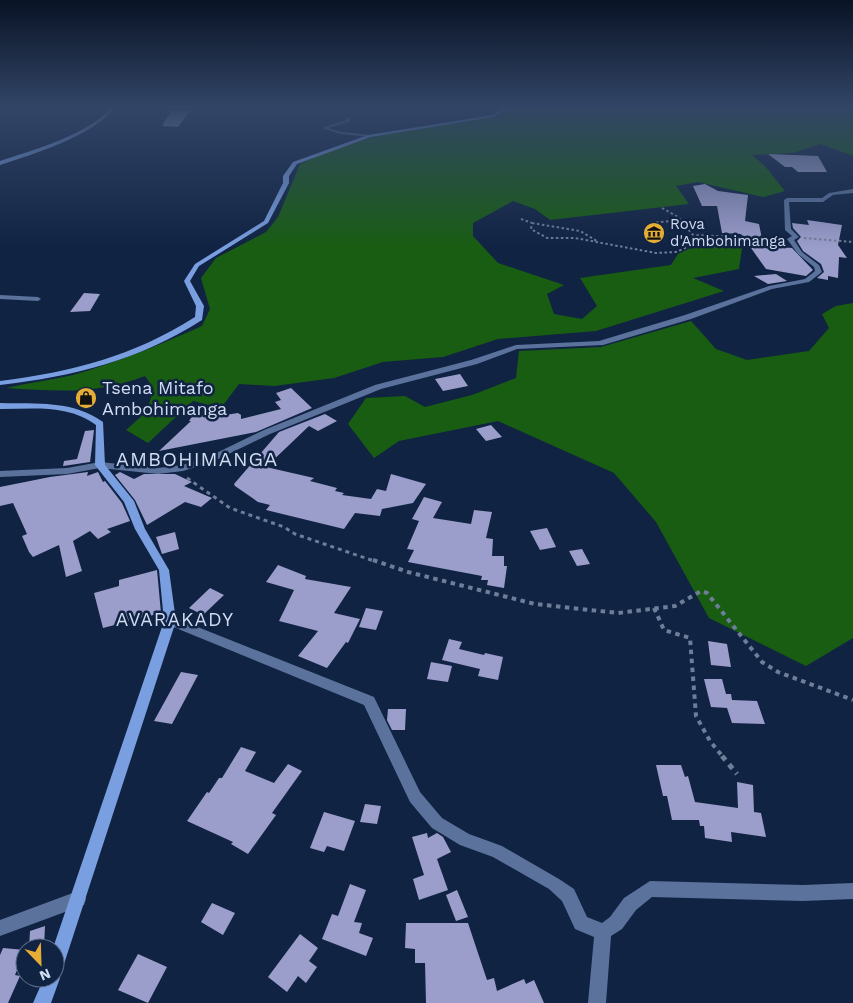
<svg xmlns="http://www.w3.org/2000/svg" width="853" height="1003" font-family="'Work Sans',sans-serif">
	<rect width="100%" height="100%" fill="#112343"/>
	<path fill="#195d12" d="M 511,108 L 853,108 L 853,156 L 821,144 L 793,153 L 752,155 L 765,166 L 785,191 L 763,197 L 698,182 L 676,186 L 689,204 L 550,220 L 535,209 L 513,201 L 473,223 L 473,236 L 498,263 L 564,285 L 547,294 L 554,314 L 582,319 L 597,306 L 580,278 L 671,265 L 678,254 L 707,240 L 742,248 L 739,269 L 693,278 L 724,291 L 596,331 L 498,339 L 443,357 L 383,362 L 334,378 L 274,386 L 239,384 L 221,408 L 193,401 L 148,443 L 126,430 L 146,412 L 154,389 L 145,376 C 95,395 58,391 6,388 C 28,383 51,380 73,375 C 118,362 160,345 202,326 L 210,309 L 201,278 L 216,258 L 266,232 L 278,217 L 300,164 L 336,148 L 382,135 L 500,116 Z
		M 853,303 L 853,638 L 806,666 L 709,618 L 656,522 L 614,473 L 498,421 L 399,441 L 374,458 L 348,424 L 366,398 L 405,396 L 425,407 L 472,395 L 516,378 L 519,351 L 601,347 L 691,321 L 716,349 L 747,360 L 809,351 L 829,328 L 822,314 L 836,306 Z"/>
	<path fill="#9b9ecb" d="M 171,111 L 190,111 L 178,127 L 162,126 Z
		M 768,154 L 818,156 L 827,172 L 798,172 L 792,167 L 785,167 Z
		M 705,184 L 718,191 L 748,195 L 745,221 L 759,224 L 762,239 L 765,239 L 767,246 L 792,248 L 813,270 L 806,276 L 766,269 L 741,234 L 722,233 L 717,206 L 702,206 L 693,186 Z
		M 807,220 L 842,225 L 838,245 L 847,258 L 839,257 L 838,278 L 828,276 L 828,280 L 817,278 L 824,272 L 821,264 L 803,251 L 797,241 L 801,237 L 793,228 L 792,223 L 809,225 Z
		M 776,274 L 787,281 L 768,284 L 754,276 Z
		M 84,293 L 100,294 L 90,311 L 70,312 Z
		M 460,374 L 468,386 L 443,391 L 435,379 Z
		M 291,388 L 312,408 L 256,432 L 159,451 L 191,421 L 189,421 L 199,406 L 224,408 L 219,416 L 238,413 L 241,415 L 241,419 L 281,409 L 275,402 L 281,400 L 276,393 Z
		M 325,414 L 337,421 L 318,431 L 309,426 L 266,467 L 314,478 L 310,481 L 337,488 L 335,491 L 344,493 L 342,495 L 371,499 L 377,489 L 386,491 L 391,474 L 426,484 L 413,503 L 382,509 L 380,516 L 355,513 L 344,529 L 266,510 L 270,505 L 258,502 L 235,486 L 234,484 L 279,432 Z
		M 491,425 L 502,437 L 486,441 L 476,429 Z
		M 94,430 L 90,462 L 63,466 L 64,461 L 77,459 L 85,431 Z
		M 88,472 L 87,476 L 98,472 L 103,482 L 105,481 L 122,503 L 130,521 L 107,529 L 111,532 L 98,539 L 90,531 L 73,541 L 82,571 L 66,577 L 59,545 L 33,557 L 29,552 L 22,536 L 27,534 L 13,503 L 0,506 L 0,487 L 50,477 Z
		M 120,472 L 134,479 L 144,474 L 175,474 L 192,482 L 184,486 L 212,498 L 201,507 L 185,502 L 147,525 L 135,500 L 115,475 Z
		M 424,497 L 442,502 L 433,518 L 471,524 L 474,510 L 492,512 L 486,538 L 493,539 L 492,556 L 504,556 L 504,566 L 507,566 L 504,588 L 487,585 L 488,580 L 481,580 L 482,576 L 408,562 L 414,550 L 407,549 L 419,521 L 412,519 Z
		M 547,528 L 556,547 L 540,550 L 530,531 Z
		M 175,532 L 179,549 L 162,554 L 156,537 Z
		M 582,549 L 590,564 L 577,566 L 569,551 Z
		M 278,565 L 306,576 L 305,579 L 351,587 L 334,613 L 360,619 L 348,643 L 346,642 L 327,668 L 298,656 L 318,631 L 279,621 L 294,590 L 266,582 Z
		M 157,570 L 161,613 L 103,628 L 94,593 L 119,586 L 119,580 Z
		M 210,588 L 224,595 L 203,615 L 189,608 Z
		M 366,608 L 383,611 L 376,630 L 359,627 Z
		M 449,639 L 462,642 L 459,649 L 484,655 L 485,653 L 503,657 L 498,680 L 478,676 L 480,669 L 442,660 Z
		M 708,641 L 727,644 L 731,667 L 711,665 Z
		M 431,662 L 452,666 L 448,682 L 427,679 Z
		M 181,672 L 198,675 L 172,724 L 154,721 Z
		M 704,679 L 722,679 L 726,694 L 731,694 L 732,700 L 757,701 L 765,724 L 732,723 L 727,708 L 711,707 Z
		M 388,709 L 406,709 L 405,730 L 392,730 L 387,720 Z
		M 241,747 L 256,752 L 245,771 L 274,783 L 288,764 L 302,771 L 272,813 L 276,815 L 248,854 L 231,844 L 233,842 L 187,821 L 207,792 L 209,793 L 219,778 L 222,778 Z
		M 656,765 L 681,765 L 685,777 L 688,776 L 695,802 L 738,808 L 737,782 L 753,785 L 754,812 L 761,813 L 766,837 L 731,832 L 732,842 L 705,838 L 704,826 L 700,826 L 699,820 L 672,820 L 667,796 L 663,796 Z
		M 365,804 L 381,806 L 377,824 L 360,822 Z
		M 324,812 L 355,821 L 344,851 L 327,846 L 324,852 L 310,848 Z
		M 427,833 L 428,838 L 437,833 L 443,837 L 451,852 L 437,859 L 448,890 L 419,900 L 413,879 L 424,875 L 412,837 Z
		M 350,884 L 366,890 L 354,922 L 362,923 L 359,933 L 373,938 L 366,956 L 322,939 L 332,914 L 338,916 Z
		M 457,890 L 468,917 L 456,921 L 446,895 Z
		M 212,903 L 235,913 L 223,935 L 201,922 Z
		M 406,923 L 468,923 L 487,980 L 494,978 L 497,991 L 524,979 L 526,984 L 534,980 L 544,1003 L 426,1003 L 425,963 L 415,963 L 415,949 L 405,948 Z
		M 45,926 L 44,948 L 29,948 L 30,931 Z
		M 300,934 L 318,948 L 309,961 L 317,967 L 306,983 L 298,976 L 287,992 L 268,977 Z
		M 3,948 L 25,950 L 15,975 L 20,976 L 8,1003 L 0,1003 L 0,955 Z
		M 138,954 L 167,967 L 148,1003 L 118,990 Z"/>
	<g fill="none" stroke-linecap="round" stroke-linejoin="round">
		<path stroke="#6e7d98" stroke-width="2" stroke-dasharray="2.5 2.5" stroke-linecap="butt" d="M 662,208 L 678,217 L 693,235 L 782,239
			M 521,219 L 532,223 L 531,229 L 547,238 L 575,238 L 656,253 L 676,252 L 698,242 L 693,235
			M 532,223 L 580,231 L 597,241
			M 651,223 L 680,220
			M 804,238 L 853,242"/>
		<path stroke="#6e7d98" stroke-width="3" stroke-dasharray="4 4" stroke-linecap="butt" d="M 187,478 L 230,508 L 284,527 L 295,534 L 377,562"/>
		<path stroke="#6e7d98" stroke-width="4" stroke-dasharray="4.5 4.5" stroke-linecap="butt" d="M 373,560 L 408,572 L 535,604 L 618,613 L 675,606 L 701,591 L 707,593 L 762,662 L 778,672 L 853,700
			M 654,608 L 664,630 L 690,638 L 696,716 L 710,741 L 723,757"/>
		<path stroke="#6e7d98" stroke-width="5" stroke-dasharray="5.5 5.5" stroke-linecap="butt" d="M 722,756 L 737,774"/>
		<path fill="#5b729c" fill-rule="evenodd" d="M 348,117 L 351,118 L 349,122 L 328,128 L 341,132 L 370,135 L 371,137 L 341,134 L 322,128 L 346,120 Z
			M 0,295 L 38,297 L 41,299 L 38,301 L 0,299 Z"/>
		<path fill="#5b729c" fill-rule="evenodd" d="M 853,189 L 853,193 L 833,195 L 823,202 L 789,202 L 791,229 L 799,237 L 794,240 L 802,252 L 819,265 L 822,272 L 809,282 L 772,289 L 691,319 L 603,345 L 517,349 L 477,364 L 381,389 L 270,434 L 212,462 L 183,471 L 158,474 L 100,468 L 67,474 L 0,477 L 0,471 L 67,468 L 100,462 L 158,468 L 182,465 L 206,458 L 264,430 L 375,385 L 471,360 L 516,345 L 599,341 L 685,315 L 769,286 L 805,279 L 815,271 L 814,267 L 798,254 L 787,239 L 792,236 L 785,230 L 784,200 L 787,198 L 822,198 L 829,193 Z
			M 170,616 L 374,697 L 420,792 L 442,818 L 469,834 L 502,846 L 559,879 L 574,889 L 587,917 L 602,923 L 610,917 L 624,898 L 650,881 L 803,885 L 853,883 L 853,899 L 803,901 L 652,897 L 636,910 L 622,929 L 611,936 L 606,1003 L 588,1003 L 594,937 L 575,929 L 562,901 L 549,889 L 493,857 L 460,845 L 432,828 L 410,802 L 364,705 L 166,624 L 164,621 L 166,618 Z
			M 78,891 L 84,893 L 86,899 L 84,905 L 0,936 L 0,920 Z"/>
		<path fill="#7a9fe1" fill-rule="evenodd" d="M 110,108 L 114,108 C 95,135 31,155 0,165 L 0,161 C 30,151 91,134 110,108 Z
			M 503,108 L 508,108 L 494,117 L 371,137 L 297,164 L 289,176 L 289,183 L 268,223 L 199,266 L 190,281 L 204,306 L 202,320 C 137,361 75,376 0,385 L 0,381 C 72,372 134,356 195,317 L 196,306 L 184,281 L 195,264 L 264,221 L 283,183 L 283,176 L 293,162 L 368,135 L 493,115 Z
			M 0,403 C 36,404 73,400 103,422 L 105,465 L 134,501 L 145,529 L 169,570 L 176,621 L 63,967 L 61,973 L 59,974 L 60,978 L 51,1003 L 33,1003 L 44,978 L 55,978 L 55,948 L 53,948 L 164,621 L 159,570 L 135,529 L 124,502 L 95,465 L 96,425 C 68,404 33,409 0,409 Z"/>
	</g>
	<linearGradient id="sky" x2="0" y2="1"><stop stop-color="#091325"/><stop offset="0.43" stop-color="#324566"/><stop offset="1" stop-color="#324566" stop-opacity="0"/></linearGradient>
	<rect width="853" height="249" fill="url(#sky)"/>
	<defs>
		<g id="museum-disc" transform="scale(1.125)"><circle r="9.5" fill="#e5ad35" stroke="#112343"/><path d="M0-6L6-3V-2H-6V-3ZM-5-1h2V3h-2ZM-1-1h2V3h-2ZM3-1h2V3H3ZM-6 4H6V6H-6Z" fill="#111"/></g>
		<g id="shop-disc" transform="scale(1.125)"><circle r="9.5" fill="#e5ad35" stroke="#112343"/><path d="M-5-2.5h2.3a2.7 3.5 0 0 1 5.4 0H5L5.5 6h-11ZM-1.5-2.5h3a1.5 2.3 0 0 0-3 0Z" fill="#111"/></g>
	</defs>
	<g fill-rule="evenodd">
		<use href="#museum-disc" x="654" y="233"/>
		<use href="#shop-disc" x="86" y="398"/>
	</g>
	<g text-anchor="middle" stroke-width="5" stroke-linejoin="round" paint-order="stroke">
		<g font-size="15" fill="#d0dcf2" stroke="#112343" text-anchor="start">
			<text x="670" y="229">Rova<tspan x="670" dy="17">d'Ambohimanga</tspan></text>
		</g>
		<g font-size="18" fill="#d0dcf2" stroke="#112343" text-anchor="start">
			<text x="102" y="394">Tsena Mitafo<tspan x="102" dy="21">Ambohimanga</tspan></text>
		</g>
		<g font-size="19" letter-spacing="1" fill="#d0dcf2" stroke="#112343">
			<text x="175" y="626">AVARAKADY</text>
		</g>
		<g font-size="20" letter-spacing="1" fill="#d0dcf2" stroke="#112343">
			<text x="197" y="466">AMBOHIMANGA</text>
		</g>
	</g>
	<g transform="translate(40 963) rotate(157)"><circle r="24" fill="#112343" stroke="#5d6d89"/>
	<path d="M0-4L9 19L0 12L-9 19Z" fill="#e5ad35"/>
	<text y="-8" font-size="14" font-weight="bold" text-anchor="middle" fill="#d0dcf2">N</text>
	</g>
</svg>
